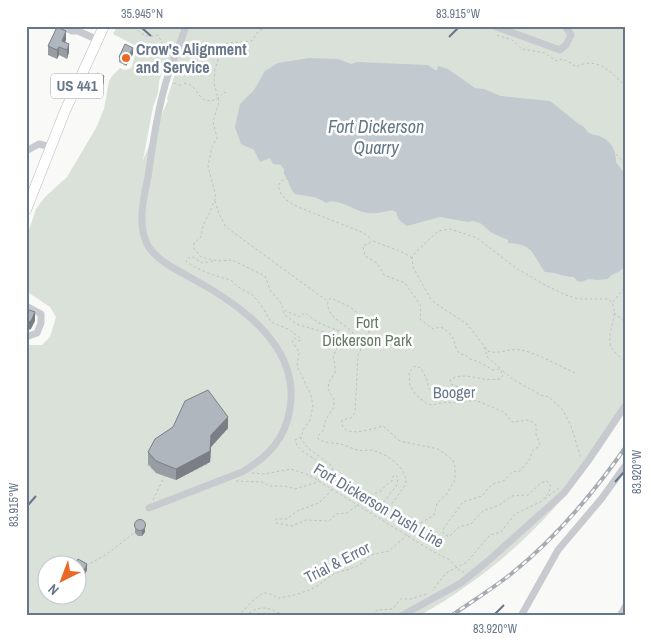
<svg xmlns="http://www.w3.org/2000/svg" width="651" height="642" font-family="'Archivo Narrow',sans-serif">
	<rect width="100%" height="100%" fill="#f9f9f7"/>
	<path fill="#dae1d8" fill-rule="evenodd" d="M 117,26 L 625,26 L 625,411 C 573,498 508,566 419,616 L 26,616 L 26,345 L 42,345 L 50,337 L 56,317 L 50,307 L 26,291 L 26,239 L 36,209 L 45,197 L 67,177 L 96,128 L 104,109 L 109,81 L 112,76 L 120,68 L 125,70 L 131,68 C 135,60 133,52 142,49 L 113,34 ZM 166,59 L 178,64 L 167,99 L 168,100 L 143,160 L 153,107 L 158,93 L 159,82 ZM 48,564 L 78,564 L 78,594 L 48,594 Z"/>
	<path fill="#c2cad0" d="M 309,58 L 338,59 L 351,64 L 358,62 L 428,65 L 435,70 L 437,70 L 438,66 L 448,69 L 475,88 L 484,89 L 501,96 L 550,101 L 579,124 C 584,126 584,128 588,132 C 590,134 596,135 599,136 C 611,140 616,150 616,162 L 625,174 L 625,266 C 619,274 612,273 608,279 L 597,280 L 589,279 L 581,282 L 577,281 L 574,277 C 563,277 556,272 545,272 C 531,253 534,244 508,243 L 508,240 L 492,233 L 480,223 L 473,221 L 468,222 L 440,217 L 407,226 L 399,220 L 396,212 L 392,210 C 381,213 371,215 360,211 C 350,208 337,198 326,203 C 318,196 305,196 295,194 C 289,188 289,180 284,174 L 284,169 L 281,165 L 273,164 L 270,158 L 260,162 L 254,150 L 241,144 L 235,127 L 240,104 L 254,90 L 265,71 L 278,63 Z"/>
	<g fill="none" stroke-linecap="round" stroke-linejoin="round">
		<g stroke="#b9bcc0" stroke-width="11">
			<path id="highway" d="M 26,210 L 65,111 L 104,26"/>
		</g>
		<path stroke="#bec1c4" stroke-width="1" stroke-dasharray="2.5 2.5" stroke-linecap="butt" d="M 135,26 C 140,35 148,38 158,35 L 168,55
			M 482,26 L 488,29
			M 497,35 L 512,40 L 522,49 L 545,53 L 556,61 L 562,59 L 571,63 L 576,67 C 596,56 611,71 625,86
			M 174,83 L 183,86
			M 184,83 C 185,83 191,85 192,86 C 195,88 197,93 200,96 C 208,105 218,100 224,92 L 226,93
			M 616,154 L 625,164
			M 288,178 L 281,181 L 278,186 L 281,194 L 286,200 L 298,207 L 364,233 L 372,240
			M 215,201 L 219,214 L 226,227 L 327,301
			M 412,258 C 399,249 387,247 373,241 L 363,246 L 365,256 L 377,263 L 384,275 L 405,283 L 421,306 L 420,319 L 433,329 L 441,327 C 460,339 450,342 460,354 L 465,355 L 470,359 L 479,362 L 493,370 L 500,369 L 503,375 L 500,379 C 495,379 488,380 483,379 C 473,377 459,373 450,380 L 451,384 L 468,391 L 466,395 C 456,396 436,396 428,388 L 428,382 L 421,368 L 415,366 L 409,372 L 410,385 L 415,394 L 427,404 L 432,405 L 446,402 L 459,403 L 475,400 L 504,412 L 512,422 L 529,420 L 536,425 L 536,435 L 540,443 L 538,447 L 532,451 L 530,459 L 520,471 L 512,472 L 505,480 L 491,485 L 482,496 L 463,502 L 444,528 L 443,533 L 449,537 L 459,527 L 471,524 L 483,511 L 499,505 L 512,496 L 528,495 L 541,483 L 547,481 L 551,486 L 548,494 L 542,501 L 515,514 L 501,532 L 490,535 L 467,562 L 446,573 L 432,591
			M 213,261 L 202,263 L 193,257 L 188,258 L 186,261 C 194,269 218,277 228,279 C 232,280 234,283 237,286 C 241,289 246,291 251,294 C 259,300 266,313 271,322 L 290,330 L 300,338 L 300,341 L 294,338 L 292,341 L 299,352 L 297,366 L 311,395 L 313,406 L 310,420 L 303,430 L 301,439 L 308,448 L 331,465 L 338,482 L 336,486 L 319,503 L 297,511 L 287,519 L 276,519 L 276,523 L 292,526 L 306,520 L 329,521 L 336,514 L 347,513 L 369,496 L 381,491 L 386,485 L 392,481 L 393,476 L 395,475 L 398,477 L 397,485 L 382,504 L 383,508 L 386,509 C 393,504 396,498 401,491 C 406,485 408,481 404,474 C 399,462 383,452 370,450 C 366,450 362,451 358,450 C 352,449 346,445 340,444 C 333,443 324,443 318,439 L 318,436 L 323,431 L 326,419 L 334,407 L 334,400 L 328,389 L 329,382 L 335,373 L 335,365 L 333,357 L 337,348 L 336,339 L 324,332 L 296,324 L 284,314 L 283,310
			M 613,302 L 625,287
			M 614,313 L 625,322
			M 484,347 L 488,358 L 500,368
			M 503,371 L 514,380 L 541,395 L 549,397 L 562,409 L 571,426 L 581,458
			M 575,373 C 557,365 538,353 520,350 C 509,348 498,355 488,351 L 467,324 L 435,303 L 430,298 L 413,267 L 412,258 L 414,254 L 438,231 L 450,229 L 477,238 L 516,268 L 545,285 L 566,295 L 578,299 L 609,299 C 621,311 608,329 610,342 C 611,351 619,356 625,361
			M 210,405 L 215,408 L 228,429 L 210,446 L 211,460 L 208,464 L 177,479 C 168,478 154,473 148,465 C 151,444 158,453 170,443 C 180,428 189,407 210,405 Z
			M 252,473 L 264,474 L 291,469 L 309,475 L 432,551 L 450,560 L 458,569 L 465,573
			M 236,481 L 262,482 L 269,486 L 285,486 L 295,489 L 315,483 L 322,476 L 324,469 C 318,456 299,455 295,440 L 301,437
			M 545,499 L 559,488
			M 153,500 L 164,477
			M 86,566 L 107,554 L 134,533
			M 238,616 C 245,610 258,592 267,593 C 270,593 274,596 278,598 C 288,597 311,591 319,585 C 323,582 327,578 332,575 C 341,570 352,570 362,563 C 365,561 367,558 370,555 L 389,551 L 421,523 L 434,515 L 437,503 L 446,495 L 455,480 L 455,467 L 453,460 L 438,449 L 400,441 L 383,426 C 374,428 340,441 342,420 L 351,418 L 355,413 L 358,355 L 369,334 L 369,330 L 366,323 L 359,314 L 350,307 L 331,298 L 328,301 C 325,317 345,323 353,333 L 351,337 L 348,337 L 339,331 L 319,323 L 305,313 L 300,317 L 284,310 L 279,300 L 271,292 L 265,276 L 261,274 L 232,260 L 218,261 L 201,257 L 194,249 L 194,243 L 201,237 L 203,225 L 209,214 L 216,197 L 208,166 L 212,147 L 217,138 L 213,121 L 219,102 L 214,83 L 215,69 L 221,50 L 227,43 L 252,41 L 257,33 L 266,26
			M 245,616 C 262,603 268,608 286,616
			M 373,616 L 377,610 L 393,609 L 400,599 L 410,599 L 427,594"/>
		<path stroke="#c7cace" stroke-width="7" d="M 62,26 L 72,31 L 78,31
			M 80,26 L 78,31 L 98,40
			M 494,26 L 560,50 L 566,45 L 571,35 L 565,26
			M 26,151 L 39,144 L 51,147
			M 26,306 L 41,314 L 41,323 L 37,333 L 26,337
			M 149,508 L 242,472 C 268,457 286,438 290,408 C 300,347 242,306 195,280 C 179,271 156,261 147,244 C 144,237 142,229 142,222 C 141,207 145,191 148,177 C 153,142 158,106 169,72 C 174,57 181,42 186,26
			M 401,616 L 461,583 L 488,561 L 564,493 L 588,461 L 625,406
			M 521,616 L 558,550 L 602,498 L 625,466
			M 620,616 L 625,607"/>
		<use href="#highway" stroke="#fff" stroke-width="10"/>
		<g stroke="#a7acb3" stroke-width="4">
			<path id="rail" d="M 451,616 C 471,602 492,589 511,574 C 556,538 592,495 625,448"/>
		</g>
		<use href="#rail" stroke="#fff" stroke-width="2" stroke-dasharray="5.5" stroke-linecap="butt"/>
	</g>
	<path fill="#979da3" d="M 66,40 L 65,42 L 69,52 L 67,59 L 59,55 L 57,59 L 48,55 L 48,46 Z
		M 133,54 L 126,66 L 119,62 L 119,57 Z
		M 94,82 L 104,82 L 101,91 L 94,88 Z
		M 228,428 L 211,447 L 210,462 L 176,480 L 156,473 L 148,464 L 148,452 Z
		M 135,522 L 145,522 L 145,532 L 142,536 L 138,536 L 135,533 Z
		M 78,564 L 87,570 L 84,576 L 78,572 Z"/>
	<path fill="#7b7f85" d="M 66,31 L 66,40 L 62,49 L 62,41 Z
		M 69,44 L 69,52 L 67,59 L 67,50 Z
		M 59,47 L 59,55 L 57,59 L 57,50 Z
		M 133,48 L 133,54 L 126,66 L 126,61 Z
		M 104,76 L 104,82 L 101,91 L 101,85 Z
		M 35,312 L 35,321 L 31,329 L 26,331 L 26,323 Z
		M 228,417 L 228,428 L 211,447 L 210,462 L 176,480 L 176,469 Z
		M 145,527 L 145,532 L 142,536 L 142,530 Z
		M 87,564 L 87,570 L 84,576 L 84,570 Z"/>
	<path fill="#b0b6be" stroke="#7b7f85" d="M 57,27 L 66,31 L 62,41 L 69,44 L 67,50 L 59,47 L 57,50 L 48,46 Z
		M 125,44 L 133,48 L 126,61 L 119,57 Z
		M 97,73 L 104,76 L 101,85 L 94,82 Z
		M 26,309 L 35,312 L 31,321 L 26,323 Z
		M 208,390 L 228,417 L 211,435 L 210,451 L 176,469 L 156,461 L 148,452 L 155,439 L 173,427 L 185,401 Z
		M134.5 525a5.5 5.5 0 1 1 11 0a5.5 5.5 0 1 1-11 0Z
		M 78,559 L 87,564 L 84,570 L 78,567 L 78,564 L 75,564 Z"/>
	<path fill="none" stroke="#677689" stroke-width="2" d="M 142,28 L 151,36M 449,37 L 458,28M 615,482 L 624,472M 28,505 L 36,496M 495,614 L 504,605"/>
	<circle fill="#ea6926" stroke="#fff" stroke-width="2" cx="126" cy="58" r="5"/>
	<g text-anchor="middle" stroke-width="5" stroke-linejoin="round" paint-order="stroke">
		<rect fill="#fff" stroke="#959fac" stroke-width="1" x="51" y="73.5" width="52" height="25" rx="4"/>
		<g font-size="15" font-weight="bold" fill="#677689">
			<text x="77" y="91">US 441</text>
		</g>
		<g font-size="16" font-weight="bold" fill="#677689" stroke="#fff" text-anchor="start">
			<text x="136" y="55">Crow's Alignment<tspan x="136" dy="18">and Service</tspan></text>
		</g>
		<g font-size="16" fill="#657a62" stroke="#fff">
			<text x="367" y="328">Fort<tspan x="367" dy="18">Dickerson Park</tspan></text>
		</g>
		<g font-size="16" fill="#677689" stroke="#fff">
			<text transform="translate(454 392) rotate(-1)" y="6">Booger</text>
			<text transform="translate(379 505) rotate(31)" y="6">Fort Dickerson Push Line</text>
			<text transform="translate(337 562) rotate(-27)" y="6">Trial &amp; Error</text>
		</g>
		<g font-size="18" font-style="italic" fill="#637784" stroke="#fff">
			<text x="376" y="133">Fort Dickerson<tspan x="376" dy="21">Quarry</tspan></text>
		</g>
	</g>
	<rect width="651" height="642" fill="none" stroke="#ffffff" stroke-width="55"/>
	<g transform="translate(62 580) rotate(222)"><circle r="24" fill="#ffffff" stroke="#c2c8d0"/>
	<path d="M0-4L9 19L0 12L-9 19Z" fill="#ea6926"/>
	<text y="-8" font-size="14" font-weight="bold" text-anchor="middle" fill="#677689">N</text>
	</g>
	<rect x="28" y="28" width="596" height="586" fill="none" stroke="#677689" stroke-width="2"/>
	<g font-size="12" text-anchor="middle" fill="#677689">
		<text x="142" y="18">35.945°N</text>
		<text x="458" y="18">83.915°W</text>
		<text transform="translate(637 472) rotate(-90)" y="4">83.920°W</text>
		<text transform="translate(14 505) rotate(-90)" y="4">83.915°W</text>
		<text x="495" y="633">83.920°W</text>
	</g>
</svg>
